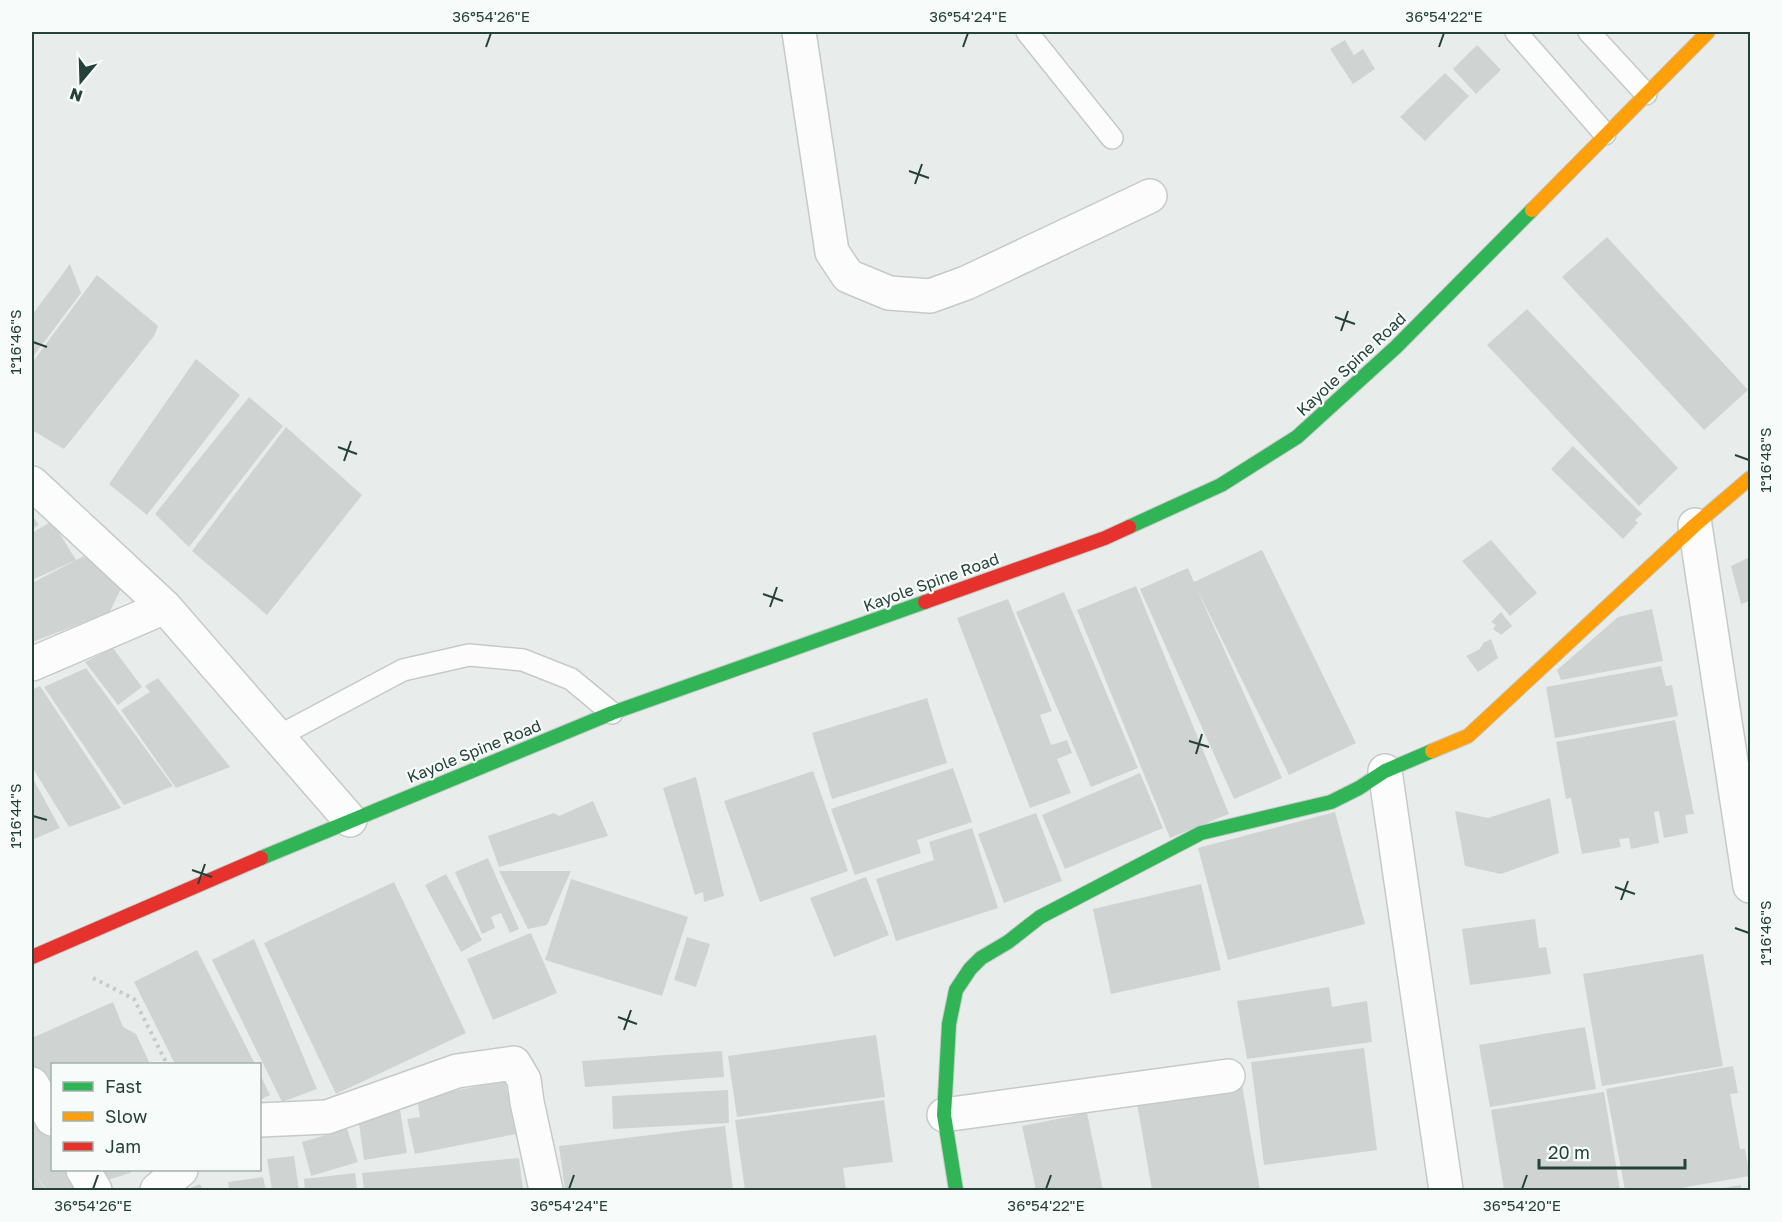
<svg xmlns="http://www.w3.org/2000/svg" width="1782" height="1222" font-family="'Golos Text',sans-serif">
	<rect width="100%" height="100%" fill="#e8edeb"/>
	<path fill="#cfd4d2" d="M 1345,40 L 1354,55 L 1363,49 L 1375,69 L 1353,84 L 1330,49 Z
		M 1477,45 L 1501,70 L 1476,94 L 1453,69 Z
		M 1445,73 L 1469,96 L 1425,141 L 1400,117 Z
		M 1607,237 L 1748,390 L 1704,430 L 1562,277 Z
		M 70,264 L 81,293 L 32,358 L 32,315 Z
		M 97,275 L 158,326 L 154,336 L 64,449 L 32,430 L 32,363 Z
		M 1527,309 L 1678,468 L 1639,506 L 1487,345 Z
		M 196,359 L 240,395 L 147,515 L 109,484 Z
		M 249,397 L 283,426 L 189,547 L 155,514 Z
		M 286,427 L 362,495 L 267,615 L 192,551 Z
		M 1573,446 L 1642,514 L 1635,520 L 1638,523 L 1623,539 L 1551,469 Z
		M 32,515 L 39,525 L 32,529 Z
		M 52,521 L 76,560 L 32,580 L 32,533 Z
		M 1491,540 L 1537,593 L 1510,616 L 1462,561 Z
		M 1262,550 L 1356,743 L 1289,775 L 1196,587 L 1282,778 L 1234,799 L 1140,589 L 1188,568 L 1194,582 Z
		M 84,556 L 121,589 L 109,613 L 32,642 L 32,583 Z
		M 1750,557 L 1750,601 L 1741,604 L 1731,566 Z
		M 1136,586 L 1229,814 L 1170,838 L 1077,610 Z
		M 1064,592 L 1138,768 L 1091,787 L 1016,612 Z
		M 1008,599 L 1052,711 L 1040,715 L 1051,745 L 1067,740 L 1072,753 L 1057,759 L 1071,793 L 1030,808 L 957,618 Z
		M 1652,609 L 1663,661 L 1561,680 L 1557,670 L 1618,617 Z
		M 1501,612 L 1512,626 L 1501,635 L 1493,629 L 1496,625 L 1491,622 Z
		M 1491,639 L 1498,658 L 1478,672 L 1466,656 L 1480,649 L 1483,643 Z
		M 113,648 L 142,687 L 118,705 L 85,662 Z
		M 1661,666 L 1666,686 L 1672,685 L 1678,716 L 1555,738 L 1546,687 Z
		M 86,668 L 173,786 L 124,805 L 44,687 Z
		M 158,678 L 230,767 L 176,788 L 121,710 L 150,692 L 145,686 Z
		M 40,686 L 121,808 L 69,827 L 32,767 L 32,690 Z
		M 927,698 L 947,763 L 832,799 L 812,733 Z
		M 1675,720 L 1694,814 L 1685,815 L 1688,833 L 1664,838 L 1659,811 L 1654,812 L 1659,843 L 1631,849 L 1629,838 L 1619,839 L 1621,847 L 1582,854 L 1571,798 L 1566,799 L 1556,742 Z
		M 953,768 L 972,822 L 917,840 L 921,853 L 855,875 L 831,809 Z
		M 813,771 L 848,871 L 760,902 L 724,801 Z
		M 1140,773 L 1163,828 L 1065,869 L 1042,815 Z
		M 32,777 L 60,828 L 32,840 Z
		M 696,777 L 724,896 L 704,902 L 703,892 L 695,895 L 663,788 Z
		M 1550,798 L 1559,853 L 1501,874 L 1465,866 L 1455,811 L 1488,818 Z
		M 593,801 L 608,836 L 499,867 L 488,836 L 554,813 L 559,816 Z
		M 1335,812 L 1365,924 L 1228,960 L 1198,848 Z
		M 1036,813 L 1062,881 L 1004,903 L 978,834 Z
		M 972,828 L 998,908 L 896,941 L 876,879 L 934,860 L 929,842 Z
		M 488,858 L 519,929 L 510,933 L 501,913 L 491,917 L 495,928 L 482,934 L 455,872 Z
		M 499,871 L 571,871 L 547,925 L 528,929 Z
		M 446,874 L 482,940 L 461,952 L 425,885 Z
		M 866,877 L 889,935 L 834,957 L 810,898 Z
		M 571,879 L 688,917 L 662,996 L 545,960 Z
		M 394,882 L 466,1033 L 336,1094 L 264,943 Z
		M 1201,884 L 1221,970 L 1111,994 L 1093,909 Z
		M 1535,919 L 1539,948 L 1546,947 L 1551,974 L 1470,985 L 1462,929 Z
		M 531,933 L 557,993 L 493,1020 L 467,959 Z
		M 687,937 L 710,944 L 696,987 L 674,980 Z
		M 254,939 L 317,1089 L 282,1102 L 212,960 Z
		M 197,950 L 255,1064 L 175,1064 L 134,982 Z
		M 1703,954 L 1723,1066 L 1602,1086 L 1583,974 Z
		M 1329,987 L 1332,1007 L 1367,1001 L 1372,1042 L 1247,1059 L 1237,1001 Z
		M 113,1002 L 123,1027 L 136,1034 L 150,1064 L 52,1064 L 52,1170 L 131,1170 L 130,1173 L 104,1181 L 100,1190 L 47,1190 L 33,1171 L 46,1190 L 32,1190 L 32,1038 Z
		M 1585,1027 L 1596,1089 L 1490,1107 L 1479,1045 Z
		M 876,1035 L 885,1097 L 737,1117 L 728,1056 Z
		M 1364,1048 L 1377,1150 L 1264,1165 L 1251,1062 Z
		M 722,1051 L 724,1077 L 585,1087 L 582,1061 Z
		M 1733,1066 L 1738,1093 L 1730,1094 L 1740,1149 L 1745,1149 L 1750,1176 L 1669,1190 L 1625,1190 L 1606,1089 Z
		M 260,1074 L 270,1095 L 260,1100 Z
		M 1241,1079 L 1260,1190 L 1152,1190 L 1136,1097 Z
		M 505,1081 L 516,1134 L 415,1154 L 407,1119 L 420,1117 L 417,1098 Z
		M 728,1090 L 729,1123 L 613,1129 L 612,1096 Z
		M 1604,1092 L 1620,1190 L 1504,1190 L 1491,1110 Z
		M 884,1100 L 893,1162 L 843,1168 L 846,1190 L 745,1190 L 735,1120 Z
		M 400,1110 L 407,1153 L 364,1160 L 358,1116 Z
		M 1087,1113 L 1103,1190 L 1036,1190 L 1022,1126 Z
		M 725,1126 L 733,1190 L 565,1190 L 559,1146 Z
		M 347,1129 L 358,1162 L 311,1176 L 302,1142 Z
		M 294,1156 L 299,1190 L 272,1190 L 267,1159 Z
		M 519,1158 L 523,1190 L 364,1190 L 362,1173 Z
		M 355,1173 L 357,1190 L 305,1190 L 304,1179 Z
		M 263,1177 L 266,1190 L 229,1190 L 228,1182 Z
		M 200,1184 L 203,1190 L 185,1190 Z
		M 1741,1185 L 1741,1190 L 1717,1190 L 1717,1189 Z"/>
	<g fill="none" stroke-linecap="round" stroke-linejoin="round">
		<g stroke="#c5cac8" stroke-width="24">
			<path id="lane" d="M 1027,32 L 1112,138
				M 1516,32 L 1605,134
				M 1589,32 L 1646,94
				M 277,737 L 403,670 L 469,655 L 523,660 L 571,679 L 612,713"/>
		</g>
		<g stroke="#c5cac8" stroke-width="36">
			<path id="street" d="M 799,32 L 832,252 L 848,276 L 889,293 L 930,296 L 966,283 L 1150,196
				M 32,483 L 165,607 L 350,820
				M 1695,525 L 1750,886
				M 32,664 L 165,607
				M 1385,771 L 1446,1190
				M 32,1084 L 52,1119
				M 944,1115 L 1228,1076
				M 260,1120 L 327,1117 L 457,1071 L 514,1063 L 524,1080 L 527,1102 L 546,1190
				M 83,1170 L 95,1190
				M 157,1190 L 181,1170"/>
		</g>
		<g stroke="#c3cbc8" stroke-width="16">
			<path id="fast" d="M 1129,527 L 1221,485 L 1297,437 L 1396,347 L 1532,210
				M 261,858 L 612,713 L 925,602
				M 956,1190 L 944,1115 L 949,1024 L 956,990 L 970,969 L 981,958 L 1008,942 L 1040,917 L 1201,833 L 1331,802 L 1359,788 L 1385,771 L 1432,751"/>
		</g>
		<g stroke="#c3cbc8" stroke-width="16">
			<path id="slow" d="M 1532,210 L 1708,32
				M 1432,751 L 1468,736 L 1695,525 L 1750,478"/>
		</g>
		<g stroke="#c3cbc8" stroke-width="16">
			<path id="jam" d="M 925,602 L 1105,538 L 1129,527
				M 32,957 L 261,858"/>
		</g>
		<path stroke="#c3ccca" stroke-width="4" stroke-dasharray="3 4.5" stroke-linecap="butt" d="M 93,978 L 134,999 L 167,1064"/>
		<use href="#lane" stroke="#fcfcfc" stroke-width="21"/>
		<use href="#street" stroke="#fcfcfc" stroke-width="33"/>
		<use href="#fast" stroke="#30b455" stroke-width="14"/>
		<use href="#slow" stroke="#ff9f0a" stroke-width="14"/>
		<use href="#jam" stroke="#e5322d" stroke-width="14"/>
	</g>
	<path fill="none" stroke="#24423a" stroke-width="2" d="M 486,47 L 491,33M 963,47 L 968,33M 1439,47 L 1444,33M 909,171 L 929,178M 915,184 L 922,164M 1335,317 L 1355,324M 1341,331 L 1348,311M 33,342 L 47,347M 338,447 L 357,454M 1735,455 L 1749,460M 344,461 L 351,441M 763,594 L 783,601M 770,607 L 777,587M 1189,741 L 1209,747M 1196,754 L 1202,734M 33,816 L 47,820M 192,870 L 212,877M 198,884 L 205,864M 1615,887 L 1635,894M 1621,900 L 1628,881M 1735,928 L 1749,933M 618,1017 L 637,1024M 624,1030 L 631,1010M 93,1189 L 98,1175M 569,1189 L 574,1175M 1046,1189 L 1051,1175M 1522,1189 L 1527,1175"/>
	<g text-anchor="middle" stroke-width="4.5" stroke-linejoin="round" paint-order="stroke">
		<g font-size="16" fill="#24423a" stroke="#f7fbf9">
			<text transform="translate(1351 364) rotate(-43)" y="6">Kayole Spine Road</text>
			<text transform="translate(931 582) rotate(-20)" y="6">Kayole Spine Road</text>
			<text transform="translate(474 751) rotate(-22)" y="6">Kayole Spine Road</text>
		</g>
	</g>
	<rect width="1782" height="1222" fill="none" stroke="#f7fbf9" stroke-width="66"/>
	<rect x="51" y="1063" width="210" height="108" fill="#f7fbf9" stroke="#a3b1ad" stroke-width="1.5"/>
	<rect x="63" y="1082" width="30" height="9" fill="#30b455" stroke="#a3b1ad" stroke-width="1.5"/>
	<text x="105" y="1093" font-size="18" fill="#24423a">Fast</text>
	<rect x="63" y="1112" width="30" height="9" fill="#ff9f0a" stroke="#a3b1ad" stroke-width="1.5"/>
	<text x="105" y="1123" font-size="18" fill="#24423a">Slow</text>
	<rect x="63" y="1142" width="30" height="9" fill="#e5322d" stroke="#a3b1ad" stroke-width="1.5"/>
	<text x="105" y="1153" font-size="18" fill="#24423a">Jam</text>
	<g transform="translate(81 81) rotate(199)" stroke="#f7fbf9" stroke-width="4.5" paint-order="stroke">
	<path d="M0-4.5L10 22L0 15L-10 22Z" fill="#24423a"/>
	<text y="-9" font-size="16" font-weight="bold" text-anchor="middle" fill="#24423a">N</text>
	</g>
	<path d="M1539 1159v9h146v-9" fill="none" stroke="#24423a" stroke-width="3"/>
	<text x="1548" y="1159" font-size="18" fill="#24423a" stroke="#f7fbf9" stroke-width="4.5" paint-order="stroke">20 m</text>
	<rect x="33" y="33" width="1716" height="1156" fill="none" stroke="#24423a" stroke-width="2"/>
	<g font-size="15" text-anchor="middle" fill="#24423a">
		<text x="491" y="22">36°54'26"E</text>
		<text x="968" y="22">36°54'24"E</text>
		<text x="1444" y="22">36°54'22"E</text>
		<text transform="translate(16 342) rotate(-90)" y="5">1°16'46"S</text>
		<text transform="translate(1766 460) rotate(-90)" y="5">1°16'48"S</text>
		<text transform="translate(16 816) rotate(-90)" y="5">1°16'44"S</text>
		<text transform="translate(1766 933) rotate(-90)" y="5">1°16'46"S</text>
		<text x="93" y="1211">36°54'26"E</text>
		<text x="569" y="1211">36°54'24"E</text>
		<text x="1046" y="1211">36°54'22"E</text>
		<text x="1522" y="1211">36°54'20"E</text>
	</g>
</svg>
